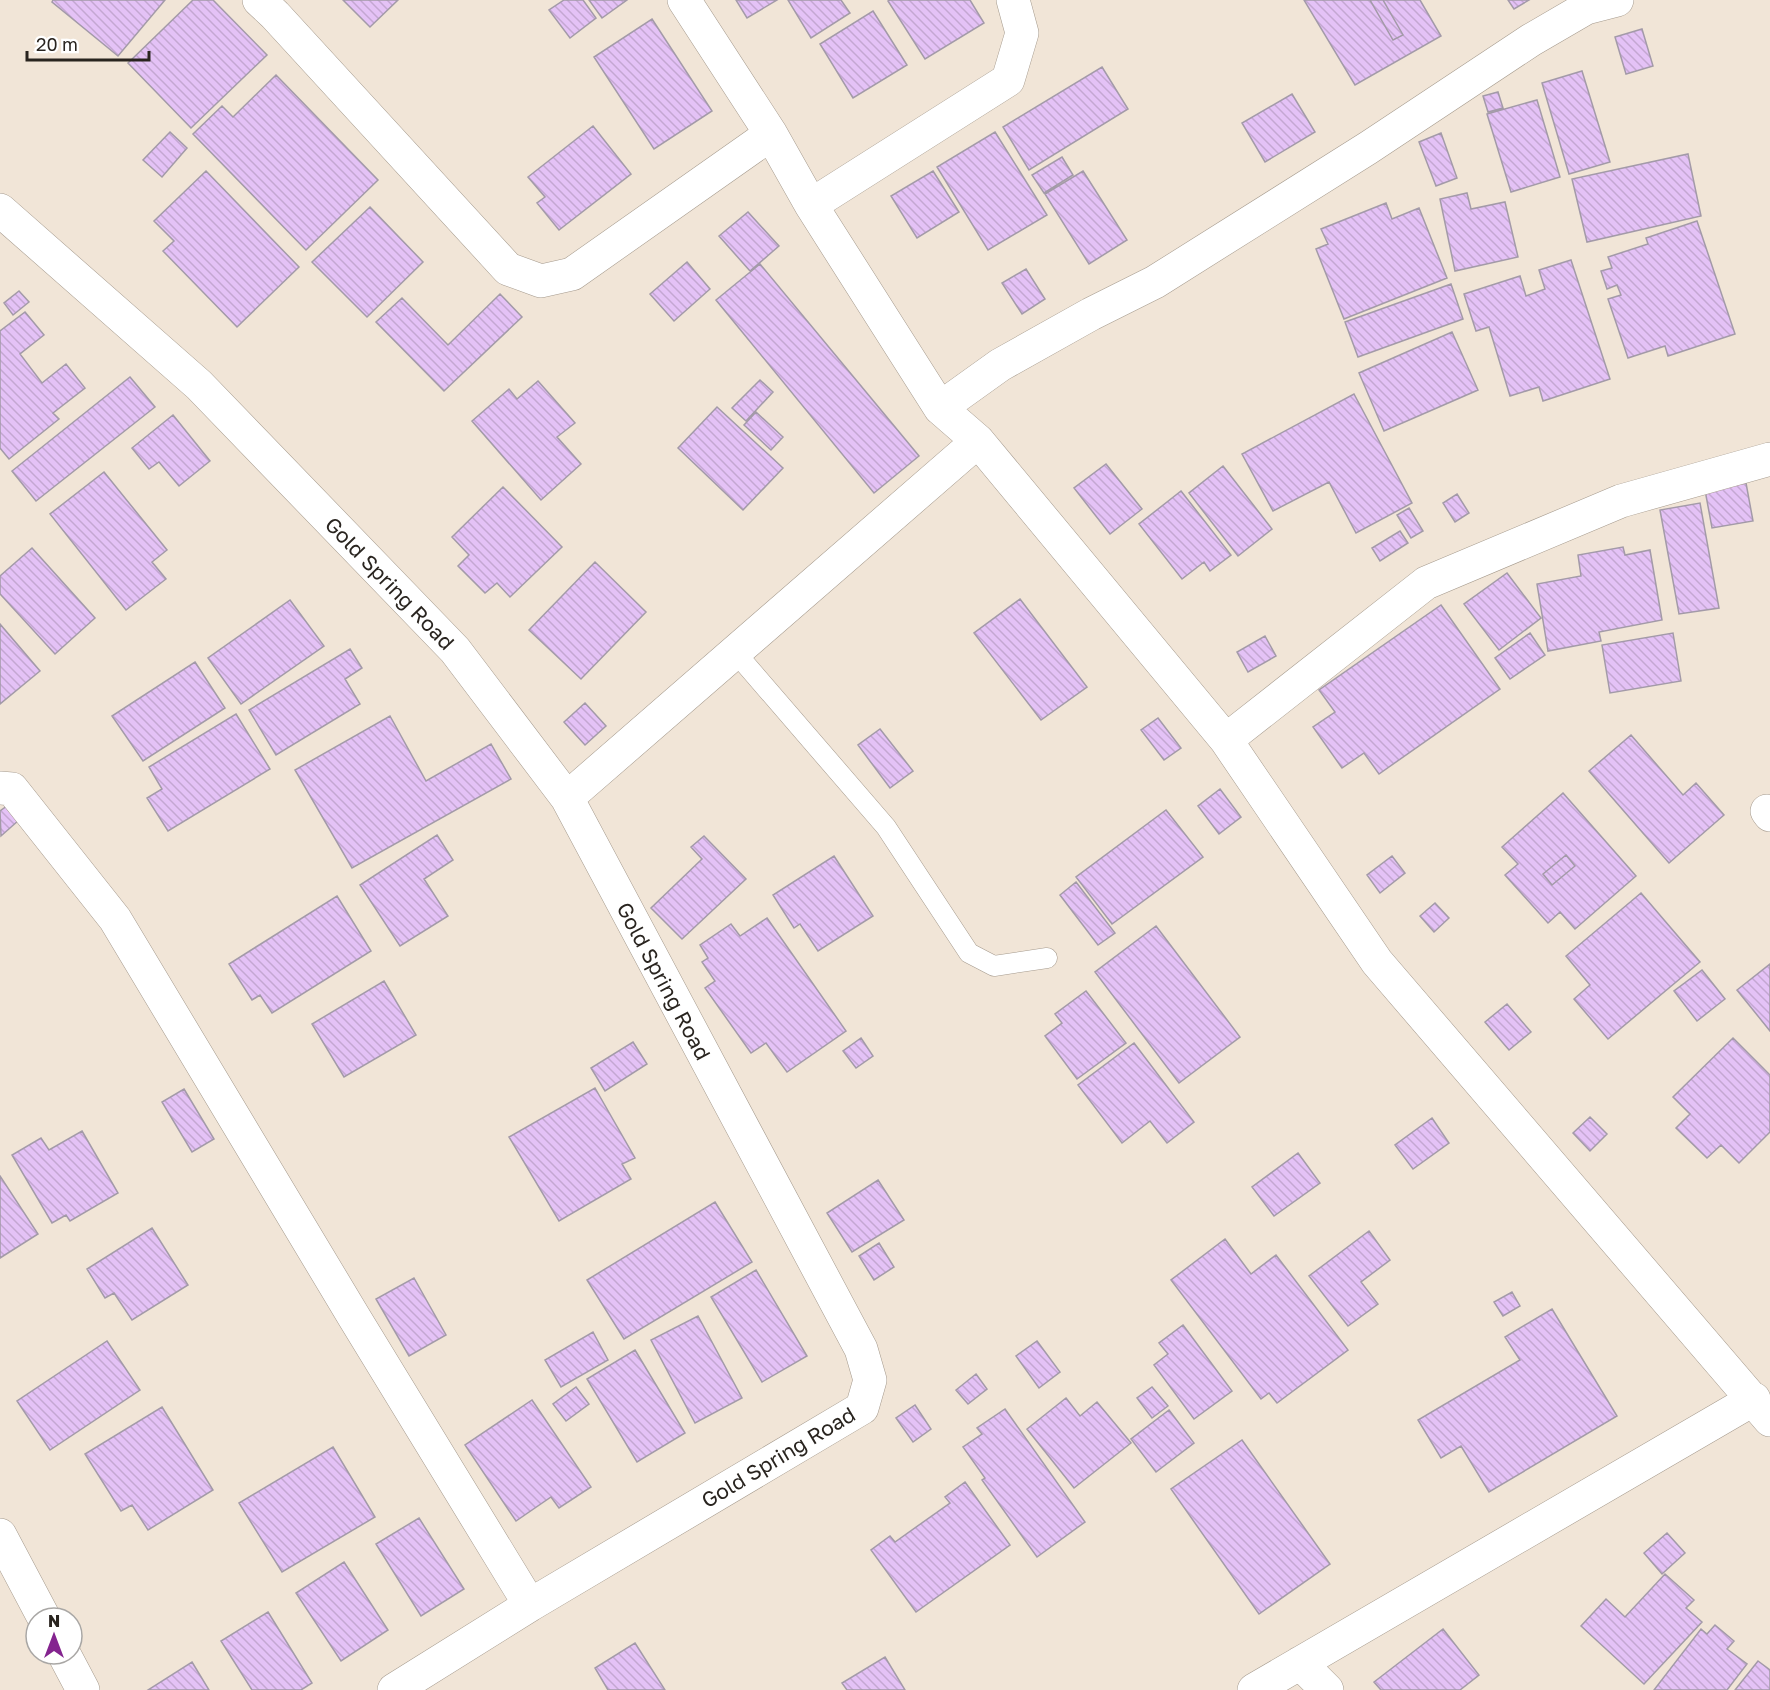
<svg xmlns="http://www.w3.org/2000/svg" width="1770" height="1690" viewBox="0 0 1770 1690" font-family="'Golos Text',sans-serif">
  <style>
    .building { fill: url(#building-back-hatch); stroke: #a39aa8; stroke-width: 1.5; fill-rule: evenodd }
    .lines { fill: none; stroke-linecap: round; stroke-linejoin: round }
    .lane-casing { stroke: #a59a8d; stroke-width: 21 }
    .street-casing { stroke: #a59a8d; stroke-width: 34 }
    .lane { stroke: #fff; stroke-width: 20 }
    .street { stroke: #fff; stroke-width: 33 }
    .labels { text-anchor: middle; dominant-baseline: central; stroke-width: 5; stroke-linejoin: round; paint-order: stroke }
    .street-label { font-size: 21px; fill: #29241f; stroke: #fff }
  </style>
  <defs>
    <pattern id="building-back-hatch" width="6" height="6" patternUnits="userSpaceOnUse" patternTransform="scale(1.5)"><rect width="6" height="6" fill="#e4c2f6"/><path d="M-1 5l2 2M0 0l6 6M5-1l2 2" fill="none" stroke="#c4a7d2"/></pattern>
  </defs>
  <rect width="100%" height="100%" fill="#f1e5d7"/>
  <!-- building -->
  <path class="building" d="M53,0H165L118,56L52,2Z
    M193,0H213L267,55L191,128L128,63Z
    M343,0H398L370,27Z
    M564,0H583L596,18L570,38L549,10Z
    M589,0H627L602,18Z
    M736,0H777L747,18Z
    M788,0H841L850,13L811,38Z
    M890,0H970L984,23L925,59L888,1Z
    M1304,0H1370L1393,40L1403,35L1383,0H1420L1441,36L1355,85Z
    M1370,0H1383L1403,35L1393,40Z
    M1508,0H1529L1514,9Z
    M873,11L907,65L853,98L820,44Z
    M652,19L712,111L654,149L594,57Z
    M1642,29L1653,66L1626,74L1615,37Z
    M1102,67L1128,109L1029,170L1003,127Z
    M1582,71L1610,162L1569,174L1542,83Z
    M276,75L378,180L306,250L193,134L222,106L233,117Z
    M1498,92L1503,108L1488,112L1483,96Z
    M1292,94L1315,132L1265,162L1242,123Z
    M1537,100L1560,177L1511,192L1487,114Z
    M593,126L631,174L559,230L537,203L545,197L528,177Z
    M170,132L187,148L162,177L143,160Z
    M995,132L1047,215L988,250L937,167Z
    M1441,133L1457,178L1436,186L1419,142Z
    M1688,154L1701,216L1587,242L1572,179Z
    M1062,157L1073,175L1044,193L1032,175Z
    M206,171L299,267L237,327L163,251L174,241L154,221Z
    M933,171L959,212L917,238L891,196Z
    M1083,171L1127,240L1089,264L1045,194Z
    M1467,193L1471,209L1505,202L1518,257L1455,271L1440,199Z
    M1386,203L1392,219L1419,208L1447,278L1344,319L1316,249L1328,244L1321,229Z
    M370,207L423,262L367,317L312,262Z
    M748,212L779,246L750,271L719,236Z
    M1697,221L1735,334L1668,356L1665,346L1628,358L1608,299L1621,295L1617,285L1607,289L1601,271L1612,268L1608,257L1648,244L1646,238Z
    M1571,260L1610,379L1543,401L1539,387L1510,396L1489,327L1476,331L1464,294L1520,276L1526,296L1545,289L1539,270Z
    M687,262L710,289L674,321L650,294Z
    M760,264L919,456L874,493L716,300Z
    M1026,269L1045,299L1022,314L1002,283Z
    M1451,284L1463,319L1358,357L1345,322Z
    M19,291L29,302L13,315L4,303Z
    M500,294L522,317L444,391L376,322L402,298L448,345Z
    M25,312L44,335L20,354L42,383L66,364L85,388L53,413L59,419L9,459L0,448V331Z
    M1452,332L1478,390L1384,431L1359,373Z
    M130,377L155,407L36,501L12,471Z
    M760,380L773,392L746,421L732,408Z
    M538,381L575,423L557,437L581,464L541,500L472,421L509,389L517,399Z
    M1354,394L1412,503L1356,533L1329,482L1273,511L1242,454Z
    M717,407L783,468L743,510L678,448Z
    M756,412L783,437L771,450L744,425Z
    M173,415L210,461L179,486L159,462L149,469L132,448Z
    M1106,464L1142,509L1110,534L1074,488Z
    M1223,466L1272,529L1238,556L1189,493Z
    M104,472L167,550L152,562L166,579L126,610L50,514Z
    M1746,483L1753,521L1712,528L1705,490Z
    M503,487L562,547L510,597L497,583L485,593L458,566L469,555L452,537Z
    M1181,491L1231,555L1210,571L1204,562L1182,579L1139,524Z
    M1457,494L1469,513L1455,522L1443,503Z
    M1700,503L1719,608L1679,614L1660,510Z
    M1409,508L1423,531L1411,538L1397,515Z
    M1400,531L1408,543L1380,561L1372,548Z
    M1623,547L1625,555L1650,550L1662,620L1599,632L1601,641L1548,651L1537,584L1581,576L1578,555Z
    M32,548L95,618L55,654L0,594V576Z
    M595,562L646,612L581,679L529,630Z
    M1507,573L1541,618L1499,650L1464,604Z
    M1020,599L1087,687L1041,720L974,633Z
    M290,600L324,646L241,704L208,658Z
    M1441,605L1500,689L1379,774L1364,753L1342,768L1313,727L1335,712L1319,690Z
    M0,624L40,671L0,704Z
    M1530,633L1545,655L1510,679L1495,658Z
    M1673,633L1681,681L1610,693L1602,645Z
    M1265,636L1276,656L1248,672L1237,652Z
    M350,649L362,668L345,679L360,704L276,755L249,710Z
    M195,662L225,708L143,761L112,716Z
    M585,703L606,726L585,745L564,722Z
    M236,714L270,769L168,831L147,798L162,789L149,767Z
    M390,716L426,781L491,744L511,779L352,868L295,770Z
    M1158,718L1181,748L1164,760L1141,730Z
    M880,729L913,771L890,788L858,745Z
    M1631,735L1683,795L1696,783L1724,815L1669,863L1589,771Z
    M1220,789L1241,817L1219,834L1198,806Z
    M1563,793L1636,876L1575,929L1560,912L1548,923L1505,875L1518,864L1502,847ZM1566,855L1575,866L1552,885L1543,874Z
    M7,806L19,820L1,836L0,811Z
    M1166,810L1203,857L1112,924L1076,877Z
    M437,835L453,860L424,879L448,916L400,946L360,885Z
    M704,836L746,879L682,939L651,908L702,859L691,847Z
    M1566,855L1575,866L1552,885L1543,874Z
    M834,856L873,916L818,951L800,924L794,928L773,895Z
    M1392,856L1405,873L1380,893L1367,875Z
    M1076,882L1115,933L1098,945L1060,895Z
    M1641,893L1700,962L1608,1039L1574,999L1590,985L1566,956Z
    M337,896L371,951L272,1013L260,995L252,1000L229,964Z
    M1435,903L1449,918L1434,932L1420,916Z
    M767,918L846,1031L787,1072L766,1043L751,1053L705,988L715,981L702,962L708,958L700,945L731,924L740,936Z
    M1156,926L1240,1037L1179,1083L1095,972Z
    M1770,964V1031L1737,990Z
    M1702,970L1725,999L1697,1021L1674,991Z
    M384,981L416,1035L344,1077L312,1024Z
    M1086,991L1126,1043L1077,1079L1045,1036L1062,1023L1055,1014Z
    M1507,1004L1531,1032L1509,1050L1485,1022Z
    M861,1038L873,1056L856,1068L843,1051Z
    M1733,1038L1770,1075V1132L1739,1163L1721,1145L1707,1158L1676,1128L1690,1114L1673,1097Z
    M633,1042L647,1064L605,1091L591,1068Z
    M1134,1043L1194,1122L1167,1143L1150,1121L1122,1143L1078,1085Z
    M595,1088L635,1158L622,1164L631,1179L559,1221L509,1137Z
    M184,1089L214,1139L192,1152L162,1102Z
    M1590,1117L1607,1134L1590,1151L1573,1133Z
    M1432,1118L1449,1143L1413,1169L1395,1145Z
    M82,1131L118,1193L70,1221L66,1215L52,1223L12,1155L41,1138L49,1150Z
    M1298,1153L1320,1183L1274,1216L1252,1187Z
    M0,1176L38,1234L0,1258Z
    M878,1180L904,1220L852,1252L827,1213Z
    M715,1202L752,1262L624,1339L587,1280Z
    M152,1228L188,1285L132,1320L114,1293L105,1298L87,1269Z
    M1369,1231L1390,1260L1361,1282L1378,1304L1348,1326L1309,1276Z
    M1225,1239L1251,1274L1276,1255L1348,1350L1277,1403L1269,1393L1261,1399L1171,1280Z
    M879,1243L894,1267L874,1280L859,1256Z
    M756,1270L807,1356L762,1382L711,1297Z
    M414,1278L446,1335L409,1356L376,1299Z
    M1512,1292L1520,1306L1503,1316L1494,1302Z
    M1552,1309L1617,1416L1489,1492L1461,1446L1441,1458L1418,1420L1520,1360L1505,1337Z
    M698,1316L742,1398L695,1423L651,1340Z
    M1183,1325L1232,1391L1194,1419L1154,1365L1168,1354L1159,1343Z
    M593,1332L608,1360L561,1387L545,1360Z
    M107,1341L140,1390L50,1450L17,1401Z
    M1037,1341L1060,1372L1039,1388L1016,1356Z
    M635,1350L685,1433L637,1462L587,1379Z
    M976,1374L987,1389L968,1404L956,1390Z
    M576,1387L589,1404L566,1421L553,1404Z
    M1152,1387L1168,1406L1152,1418L1137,1398Z
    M1066,1398L1080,1416L1097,1402L1131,1443L1074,1488L1027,1429Z
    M532,1400L591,1487L559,1508L551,1497L516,1521L465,1445Z
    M915,1405L931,1429L913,1442L896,1418Z
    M162,1407L213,1490L148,1530L132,1505L121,1511L85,1454Z
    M1005,1409L1085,1522L1037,1557L982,1480L985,1478L963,1447L982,1434L977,1428Z
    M1169,1410L1194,1443L1156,1472L1131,1439Z
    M1242,1440L1330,1564L1259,1614L1171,1489Z
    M333,1447L375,1517L282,1572L239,1503Z
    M965,1482L1010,1545L916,1612L871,1550L890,1536L895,1542L950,1503L945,1497Z
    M419,1518L464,1589L421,1616L376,1544Z
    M1667,1533L1685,1553L1662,1574L1644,1553Z
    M344,1562L388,1630L341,1661L296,1593Z
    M1665,1574L1694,1600L1686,1608L1702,1622L1644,1684L1581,1626L1606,1599L1625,1617Z
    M268,1612L312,1683L301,1690H252L221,1641Z
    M1715,1625L1734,1641L1727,1649L1747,1664L1727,1690H1654L1701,1629L1707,1634Z
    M1443,1629L1479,1675L1460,1690H1381L1374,1682Z
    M635,1643L665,1690H608L595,1668Z
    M885,1657L905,1690H847L842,1683Z
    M1758,1661L1770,1670V1690H1735Z
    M192,1662L209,1690H148Z"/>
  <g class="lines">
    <!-- lane casing -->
    <g class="lane-casing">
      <path id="lane" d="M735,652L886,827L969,953L994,966L1047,958"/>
    </g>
    <!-- street casing -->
    <g class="street-casing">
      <path id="street" d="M259,0L275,15L508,269L541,281L572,274L771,134
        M684,0L771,134L811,205L940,408L978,441L1226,740L1377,962L1770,1420
        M811,205L1008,80L1022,33L1013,0
        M0,210L199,385L455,650L567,798L861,1349L870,1380L862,1408L530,1605L394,1690
        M940,408L1000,365L1091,314L1155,282L1368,148L1531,40L1586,8L1617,0
        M1226,740L1426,583L1621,501L1770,459
        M0,788L12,789L115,919L354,1317L530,1605
        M567,798L978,441
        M1767,811L1770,815
        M0,1535L44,1618
        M64,1654L83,1690
        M1300,1663L1327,1690
        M1254,1690L1754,1399"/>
    </g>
    <!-- lane -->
    <use href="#lane" class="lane"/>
    <!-- street -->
    <use href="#street" class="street"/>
  </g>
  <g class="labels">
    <!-- street labels -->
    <g class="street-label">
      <text transform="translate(390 583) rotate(46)">Gold Spring Road</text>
      <text transform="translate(664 981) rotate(62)">Gold Spring Road</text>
      <text transform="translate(778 1457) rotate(-31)">Gold Spring Road</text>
    </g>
  </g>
  <!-- north arrow -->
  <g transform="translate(54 1636)"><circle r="28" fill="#ffffff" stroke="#a9a7a5" stroke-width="1.5"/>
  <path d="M0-4.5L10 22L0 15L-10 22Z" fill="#84248f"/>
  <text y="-9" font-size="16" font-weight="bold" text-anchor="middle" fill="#29241f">N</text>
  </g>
  <!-- scale -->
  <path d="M27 51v9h122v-9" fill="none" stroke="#29241f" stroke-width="3"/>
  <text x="36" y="51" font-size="18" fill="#29241f" stroke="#ffffff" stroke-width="4.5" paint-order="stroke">20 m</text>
</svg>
